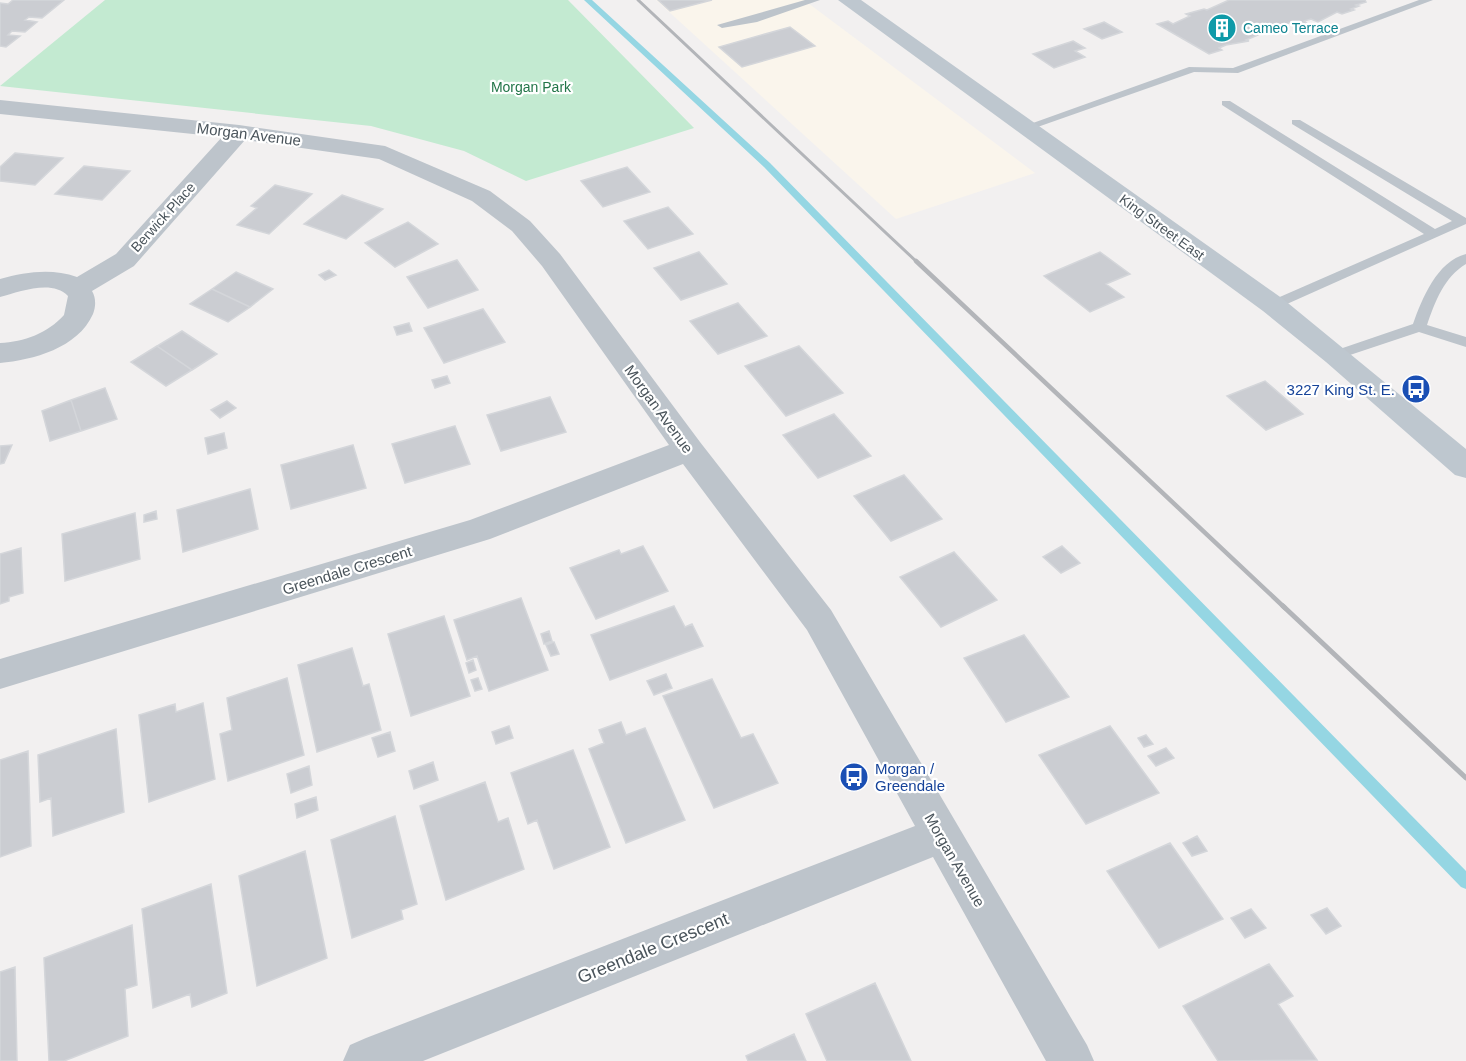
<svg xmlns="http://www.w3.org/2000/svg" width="1466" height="1061" viewBox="0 0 1466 1061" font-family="Arial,sans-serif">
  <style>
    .commercial { fill: #faf5ec }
    .green { fill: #c3ead1 }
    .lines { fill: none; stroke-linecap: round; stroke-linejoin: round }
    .stream { fill: #95d6e3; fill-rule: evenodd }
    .building { fill: #cbcdd2; stroke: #d4d6da; stroke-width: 1.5 }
    .service { fill: #bdc4cb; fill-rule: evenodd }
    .minor { fill: #bdc4cb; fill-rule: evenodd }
    .secondary { fill: #bec7cf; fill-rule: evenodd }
    .rail-far2 { stroke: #b3b5b9; stroke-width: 3 }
    .rail-far1 { stroke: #b3b5b9; stroke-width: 4.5 }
    .rail { stroke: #b3b5b9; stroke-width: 5 }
    .labels { text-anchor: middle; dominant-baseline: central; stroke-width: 4.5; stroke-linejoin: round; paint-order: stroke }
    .far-culture-label { font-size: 14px; fill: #0d838f; stroke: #fff; text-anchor: start }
    .far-park-label { font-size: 14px; fill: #227548; stroke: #fff }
    .far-street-label { font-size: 14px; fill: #4a545b; stroke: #fff }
    .street-label { font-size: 15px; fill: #4a545b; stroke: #fff }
    .transit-label { font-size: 15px; fill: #164399; stroke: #fff; text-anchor: end }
    .near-street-label { font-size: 18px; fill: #4a545b; stroke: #fff }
  </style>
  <rect width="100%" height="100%" fill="#f2f0f0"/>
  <!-- commercial -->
  <path class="commercial" d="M656,0H804L1035,173L896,219Z"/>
  <!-- green -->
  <path class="green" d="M105,0H568L694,128L526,181L464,151L371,126L0,86Z"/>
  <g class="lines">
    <!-- stream -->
    <path class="stream" d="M584,0H592L770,163L1466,871V889L1461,887L764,167Z"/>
  </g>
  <!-- building -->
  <path class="building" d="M13,0H64L42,18L29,17L25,20L37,22L25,32L12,31L8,35L20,36L6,47L0,46V3L8,4Z
    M658,0H712L670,11Z
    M1229,0H1365L1366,2L1356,5L1359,6L1351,9L1354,10L1342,14L1337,12L1318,22L1311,19L1304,21L1308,24L1291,22L1274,30L1261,31L1254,33L1258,35L1246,40L1249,41L1226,45L1219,48L1222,50L1209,54L1157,24L1168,21L1173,24L1190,16L1186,14L1204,9L1207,10Z
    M1104,22L1122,32L1102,39L1084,29Z
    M790,27L815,46L742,67L719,47Z
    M1073,41L1085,48L1075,51L1085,57L1054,68L1033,54Z
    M15,153L63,158L35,185L0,181V167Z
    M84,166L130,171L102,200L55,194Z
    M627,167L650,192L603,207L581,181Z
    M275,185L312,194L269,234L237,225L257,208L251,206Z
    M342,195L383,209L346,239L304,224Z
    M668,207L693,234L648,249L624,221Z
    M408,222L438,244L395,267L365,243Z
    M699,252L727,284L681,300L654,268Z
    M1100,252L1130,274L1106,284L1124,297L1090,312L1044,276Z
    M457,260L478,290L428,308L407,277Z
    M329,270L336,275L325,280L319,275Z
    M236,272L273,289L250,307L212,289Z
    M212,289L250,307L228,322L190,304Z
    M738,303L767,336L718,354L690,321Z
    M483,309L505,342L444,363L424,328Z
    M409,323L412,331L397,335L394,327Z
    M182,331L217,354L192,370L157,346Z
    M157,346L192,370L166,386L131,362Z
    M799,346L843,393L786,416L745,366Z
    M447,376L450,383L435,388L432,380Z
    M1265,381L1303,414L1266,430L1227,396Z
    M105,388L117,419L81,431L71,400Z
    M550,397L566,432L501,451L487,415Z
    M71,400L81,431L50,441L42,411Z
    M227,401L236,408L220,418L211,410Z
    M834,414L871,456L818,478L783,435Z
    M455,426L470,464L405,483L392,444Z
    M224,433L227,448L208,454L205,438Z
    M12,445L4,463L0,464V446Z
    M353,445L366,488L291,509L281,465Z
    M904,475L942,519L891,541L854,496Z
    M250,489L258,529L183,552L177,510Z
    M156,511L157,519L144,522V515Z
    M135,513L140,559L65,581L62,534Z
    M643,546L668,591L596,619L570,568L619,550L621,554Z
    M1062,546L1080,563L1061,573L1043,557Z
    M21,548L23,593L9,597V601L0,604V554Z
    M954,552L997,600L941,627L900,577Z
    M521,598L548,670L489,691L477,656L467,660L454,620Z
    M674,606L685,627L692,624L703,646L610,680L591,635Z
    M444,616L470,696L411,716L388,634Z
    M549,631L552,641L544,644L541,634Z
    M1024,635L1069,697L1006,722L964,658Z
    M554,642L559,654L551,656L546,645Z
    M352,648L363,686L369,684L381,730L317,752L298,665Z
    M473,660L476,670L469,673L466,663Z
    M666,674L672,688L654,695L647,681Z
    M287,678L304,755L228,781L220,734L232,730L227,698Z
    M478,678L482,689L475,691L471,680Z
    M712,679L741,738L753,734L778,783L714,808L663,696Z
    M203,703L215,779L149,802L139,715L175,704L176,712Z
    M621,722L626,735L645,728L685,820L626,843L589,749L604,743L599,730Z
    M509,726L513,738L496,744L492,732Z
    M1110,726L1159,793L1086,824L1039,755Z
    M116,729L124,812L53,836L51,798L40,802L38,755Z
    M390,732L395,751L378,757L372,738Z
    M1146,735L1153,744L1144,747L1138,738Z
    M1166,748L1174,758L1156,766L1148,756Z
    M573,750L610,847L554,869L537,820L528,824L511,773Z
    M28,751L31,846L0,857V760Z
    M433,762L438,780L414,789L409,771Z
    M309,766L312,785L291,793L287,774Z
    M485,782L498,822L508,818L524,869L446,900L420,806Z
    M316,797L318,810L297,818L295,804Z
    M395,816L417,904L401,910L403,919L352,938L331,840Z
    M1197,836L1207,851L1192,856L1183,843Z
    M1170,843L1223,919L1159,948L1107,871Z
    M305,851L327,958L257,986L239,876Z
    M211,884L227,993L192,1007L190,994L153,1008L142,909Z
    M1327,908L1341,926L1326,934L1311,915Z
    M1251,909L1266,928L1245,938L1231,918Z
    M132,925L137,985L125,989L128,1036L64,1061H49L44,958Z
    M1269,964L1293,996L1278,1004L1317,1060L1218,1061L1183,1006Z
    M15,967L17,1061H0V972Z
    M875,983L911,1061H827L806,1014Z
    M794,1034L806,1061H748L746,1056Z"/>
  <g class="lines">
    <!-- service -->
    <path class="service" d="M805,0H820L757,22L722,28L717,25Z
      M1419,0H1433L1238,73L1194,72L1029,130L1019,128L1189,67L1233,68Z
      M1222,101H1230L1435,229L1452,221L1292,124V120H1300L1466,218V224L1278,308H1268V302L1424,234L1222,105Z
      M1466,254V264C1444,277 1435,302 1427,325L1466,337V347L1419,332L1341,358H1331L1329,355L1331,352L1413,324C1422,299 1437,261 1466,254Z"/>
    <!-- minor -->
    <path class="minor" d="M0,100L239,125L385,146L490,191L530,221L560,254L700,442L831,610L1087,1045L1094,1061H1046L933,857L423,1061H343L350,1045L366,1038L915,826L807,630L683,464L490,539L0,689V659L470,520L669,445L542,266L512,231L472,201L379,159L245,140L134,266L92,291C96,298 96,306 93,314C78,348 33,360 0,363V343C24,342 48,333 64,315L68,296C52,279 19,292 0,297V279C26,272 51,268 77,277L116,254L222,137L0,114Z"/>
    <!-- secondary -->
    <path class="secondary" d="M838,0H861L1283,299L1466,449V478L1455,475L1326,362L1263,311Z"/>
    <!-- rail-far2 -->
    <path class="rail-far2" d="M638,0L918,263"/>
    <!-- rail-far1 -->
    <path class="rail-far1" d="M916,261L1285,608"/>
    <!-- rail -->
    <path class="rail" d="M1283,606L1466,778"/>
  </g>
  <!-- icons -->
  <defs>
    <g id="building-disc" transform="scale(1.5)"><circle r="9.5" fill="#0f9aa8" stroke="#fff"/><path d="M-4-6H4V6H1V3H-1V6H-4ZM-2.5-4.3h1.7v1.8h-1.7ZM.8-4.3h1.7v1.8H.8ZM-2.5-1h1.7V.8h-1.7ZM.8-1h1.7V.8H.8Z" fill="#fff"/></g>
    <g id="bus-disc" transform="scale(1.5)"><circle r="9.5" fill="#1a4fb4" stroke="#fff"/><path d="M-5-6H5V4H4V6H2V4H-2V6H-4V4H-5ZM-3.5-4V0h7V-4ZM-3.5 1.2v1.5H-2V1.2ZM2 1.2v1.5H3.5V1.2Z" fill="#fff"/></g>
  </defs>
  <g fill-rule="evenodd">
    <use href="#building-disc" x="1222" y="28"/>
    <use href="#bus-disc" x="1416" y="389"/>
    <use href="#bus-disc" x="854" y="777"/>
  </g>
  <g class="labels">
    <!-- far-culture labels -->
    <g class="far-culture-label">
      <text x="1243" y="28">Cameo Terrace</text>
    </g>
    <!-- far-park labels -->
    <g class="far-park-label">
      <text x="531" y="87">Morgan Park</text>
    </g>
    <!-- far-street labels -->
    <g class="far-street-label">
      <text transform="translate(163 217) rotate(-48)">Berwick Place</text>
      <text transform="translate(1162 227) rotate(36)">King Street East</text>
    </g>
    <!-- street labels -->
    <g class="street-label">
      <text transform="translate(249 134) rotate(7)">Morgan Avenue</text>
      <text transform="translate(659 409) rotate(54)">Morgan Avenue</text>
      <text transform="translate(347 570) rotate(-17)">Greendale Crescent</text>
      <text transform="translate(955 860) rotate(60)">Morgan Avenue</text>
    </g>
    <!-- transit labels -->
    <g class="transit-label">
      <text x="1395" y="389">3227 King St. E.</text>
      <text x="875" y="768" text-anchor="start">Morgan /<tspan x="875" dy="17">Greendale</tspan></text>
    </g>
    <!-- near-street labels -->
    <g class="near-street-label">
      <text transform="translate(653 948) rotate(-22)">Greendale Crescent</text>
    </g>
  </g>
</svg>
